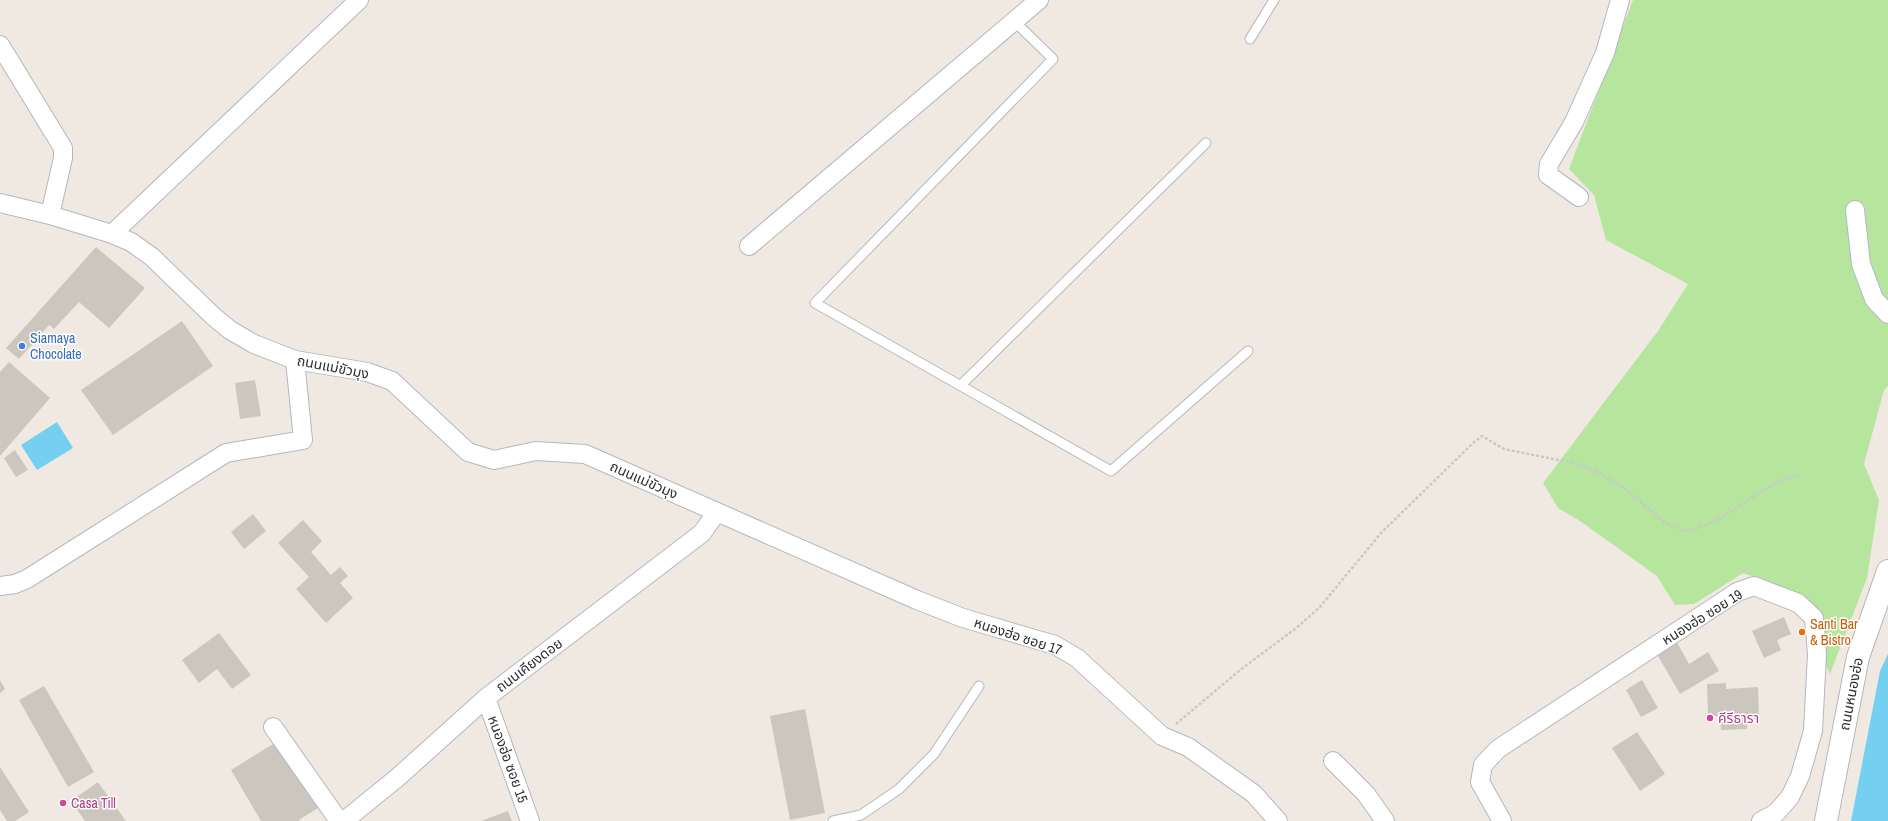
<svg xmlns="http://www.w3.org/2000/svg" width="1888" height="821" viewBox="0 0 1888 821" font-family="'Archivo Narrow','Noto Sans Thai',sans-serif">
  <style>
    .green { fill: #b6e59e }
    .water { fill: #75cff0 }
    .building { fill: #cbc7bf }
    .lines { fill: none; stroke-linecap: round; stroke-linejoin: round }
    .lane-casing { stroke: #b4b7c1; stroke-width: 11 }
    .street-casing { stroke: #b4b7c1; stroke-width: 20 }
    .secondary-casing { stroke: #b4b7c1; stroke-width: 24 }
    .path { stroke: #c9c9c9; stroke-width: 2.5; stroke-dasharray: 3 2; stroke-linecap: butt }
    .lane { stroke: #fff; stroke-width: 9 }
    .street { stroke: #fff; stroke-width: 18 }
    .secondary { stroke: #fff; stroke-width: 22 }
    .shop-dot { fill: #3f7fe0; stroke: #fff; stroke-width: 1.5 }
    .food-dot { fill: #e8710a; stroke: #fff; stroke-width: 1.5 }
    .hotel-dot { fill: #d1479c; stroke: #fff; stroke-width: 1.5 }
    .labels { text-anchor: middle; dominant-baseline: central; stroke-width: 3; stroke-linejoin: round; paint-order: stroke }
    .shop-label { font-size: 14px; fill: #366cbe; stroke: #fff; text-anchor: start }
    .street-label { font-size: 14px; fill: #2e2e2e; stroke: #fff }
    .food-label { font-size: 14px; fill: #c56008; stroke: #fff; text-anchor: start }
    .hotel-label { font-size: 14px; fill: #b23c85; stroke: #fff; text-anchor: start }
  </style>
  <rect width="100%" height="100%" fill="#efe9e1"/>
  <!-- green -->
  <path class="green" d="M1633,0H1888V386L1884,390L1864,464L1879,500L1867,578L1830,674L1800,611L1772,583L1743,573L1694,604L1675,605L1657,576L1580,521L1558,508L1543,483L1658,331L1688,284L1606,240L1594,195L1569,169Z"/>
  <!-- water -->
  <path class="water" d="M57,422L73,448L37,470L21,445Z
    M1888,654V821H1851L1880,671Z"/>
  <!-- building -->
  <path class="building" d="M96,247L145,288L109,328L79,302L54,329L49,325L19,359L6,348Z
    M182,321L213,366L113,435L81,390Z
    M9,362L50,398L0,456V372Z
    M255,380L261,416L240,419L235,383Z
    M15,450L28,470L16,477L4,458Z
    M253,514L266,531L244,549L231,532Z
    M303,520L322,541L311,552L331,575L340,567L348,576L340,583L353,598L326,623L296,589L309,577L278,543Z
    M1784,617L1791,634L1777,640L1781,650L1764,658L1752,631Z
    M219,633L251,675L232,689L217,669L199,683L182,660Z
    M1674,637L1689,664L1708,652L1719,671L1680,694L1654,649Z
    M0,680L5,689L0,693Z
    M1642,680L1658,708L1641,717L1626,690Z
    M1726,683V689L1758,687L1759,719H1747V729L1721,730L1720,716H1708L1707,684Z
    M44,686L94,772L68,787L19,700Z
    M805,709L825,813L790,820L770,716Z
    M1637,732L1665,774L1640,791L1612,748Z
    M278,741L318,808L299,820L300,821H261L231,770Z
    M0,767L29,812L15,821H7L0,810Z
    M98,782L126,821H85L71,801Z
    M508,811L512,821H481Z"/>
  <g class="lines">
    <!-- lane casing -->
    <g class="lane-casing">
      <path id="lane" d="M1014,21L1053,59L815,303L1111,471L1248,351
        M1250,39L1274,0
        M961,385L1206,143
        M833,821L861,815L899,789L934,754L979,686"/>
    </g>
    <!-- street casing -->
    <g class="street-casing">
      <path id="street" d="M0,45L63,148V158L50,215
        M1579,197L1548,175L1549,164L1574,122L1605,53L1620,0
        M0,203L50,215L112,234L131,242L152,257L213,316L230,330L254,344L295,360L367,372L392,381L468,452L494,460L536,451L585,454L917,600L963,618L1055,645L1077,658L1162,736L1188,747L1254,794L1278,821
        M1855,210L1861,264L1874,299L1888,314
        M112,234L359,0
        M749,246L1039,0
        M0,586L15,584L27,579L226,453L303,440L295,360
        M486,698L530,821
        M273,727L339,821
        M1333,761L1366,794L1385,821
        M344,821L397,778L486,698L702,533L717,512
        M1502,821L1480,782L1483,765L1498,749L1737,592L1754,586L1798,603L1814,618L1817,654L1813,731L1800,776L1790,797L1776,813L1761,821"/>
    </g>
    <!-- secondary casing -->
    <g class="secondary-casing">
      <path id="secondary" d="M1826,821L1858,657L1888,571"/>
    </g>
    <!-- path -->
    <path class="path" d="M1176,724L1240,670L1295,629L1319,608L1381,533L1473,443L1482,436L1504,449L1573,463L1597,472L1624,488L1665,523L1683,531L1697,529L1725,515L1776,483L1800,473"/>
    <!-- lane -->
    <use href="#lane" class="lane"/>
    <!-- street -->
    <use href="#street" class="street"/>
    <!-- secondary -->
    <use href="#secondary" class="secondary"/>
  </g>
  <!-- markers -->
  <circle class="shop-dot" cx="22" cy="346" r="4"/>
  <circle class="food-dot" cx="1802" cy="632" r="4"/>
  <g class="hotel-dot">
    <circle cx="1710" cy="718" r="4"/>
    <circle cx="63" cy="803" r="4"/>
  </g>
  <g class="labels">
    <!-- shop labels -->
    <g class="shop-label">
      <text x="30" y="338">Siamaya<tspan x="30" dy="16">Chocolate</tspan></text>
    </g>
    <!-- street labels -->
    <g class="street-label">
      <text transform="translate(333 367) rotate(11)">ถนนแม่ขัวมุง</text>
      <text transform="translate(644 480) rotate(24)">ถนนแม่ขัวมุง</text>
      <text transform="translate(1702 617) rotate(-32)">หนองฮ่อ ซอย 19</text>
      <text transform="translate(1018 636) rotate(18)">หนองฮ่อ ซอย 17</text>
      <text transform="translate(529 665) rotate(-37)">ถนนเคียงดอย</text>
      <text transform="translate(1851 694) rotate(-79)">ถนนหนองฮ่อ</text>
      <text transform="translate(508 759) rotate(70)">หนองฮ่อ ซอย 15</text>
    </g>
    <!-- food labels -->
    <g class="food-label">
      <text x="1810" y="624">Santi Bar<tspan x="1810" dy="16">&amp; Bistro</tspan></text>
    </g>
    <!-- hotel labels -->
    <g class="hotel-label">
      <text x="1718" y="718">คีรีธารา</text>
      <text x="71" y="803">Casa Till</text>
    </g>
  </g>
</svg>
